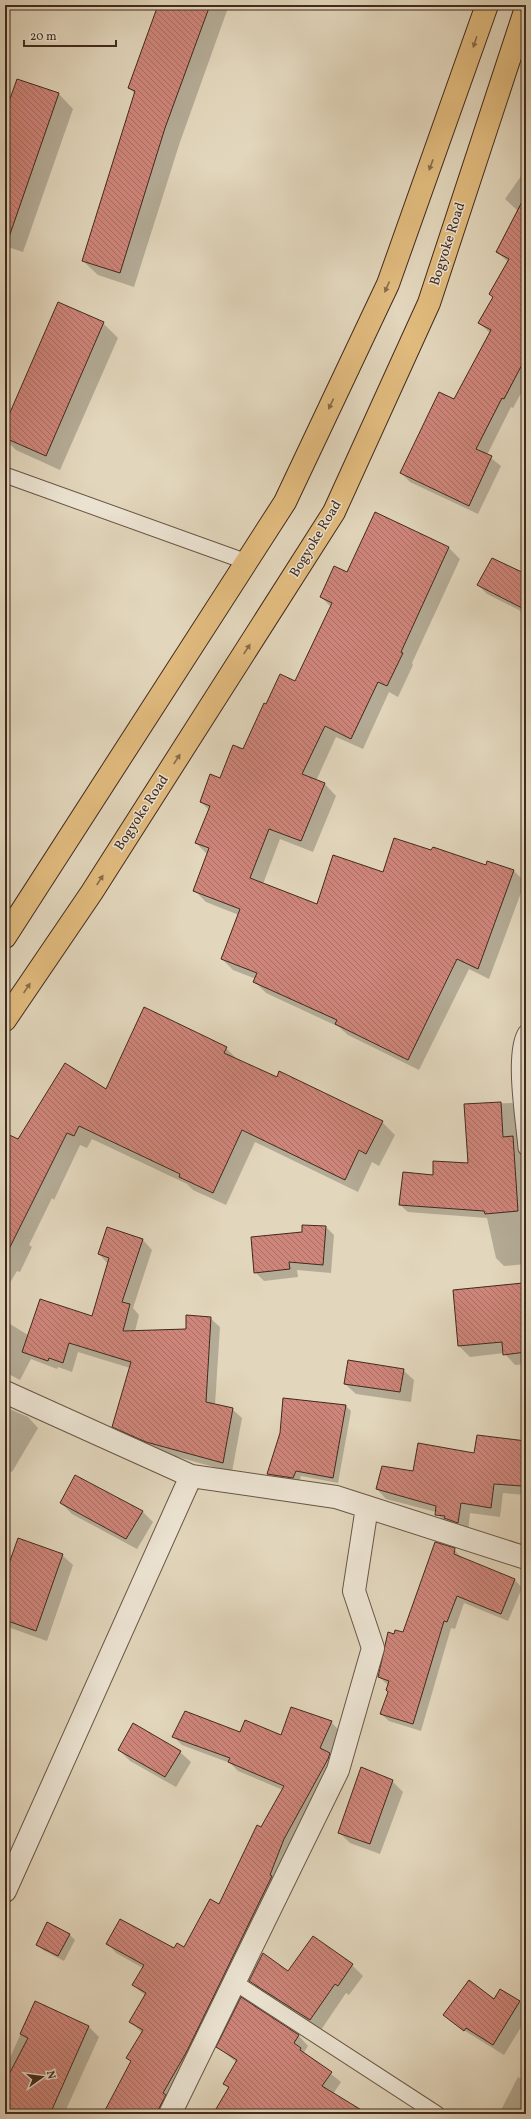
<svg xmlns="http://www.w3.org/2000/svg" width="531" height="2119" viewBox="0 0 531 2119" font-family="Vollkorn,serif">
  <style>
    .shadow { fill: #0003 }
    .building { fill: url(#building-back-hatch); stroke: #412a1d }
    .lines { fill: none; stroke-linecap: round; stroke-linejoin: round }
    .lane-casing { stroke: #695545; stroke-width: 17 }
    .street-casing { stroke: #695545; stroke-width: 24 }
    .primary-casing { stroke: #412a1d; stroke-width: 24 }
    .lane { stroke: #ece4d3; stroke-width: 15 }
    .street { stroke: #ece4d3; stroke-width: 22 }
    .primary { stroke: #e1bb7e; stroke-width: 22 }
    .oneway { fill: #896b49 }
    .labels { text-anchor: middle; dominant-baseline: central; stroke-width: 3; stroke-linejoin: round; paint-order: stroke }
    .street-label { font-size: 14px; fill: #412a1d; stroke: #ece4d3 }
  </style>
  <defs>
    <pattern id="building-back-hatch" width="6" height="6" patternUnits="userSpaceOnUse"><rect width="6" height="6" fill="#ce857a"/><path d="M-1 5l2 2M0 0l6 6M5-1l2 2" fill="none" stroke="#a96d63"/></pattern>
  </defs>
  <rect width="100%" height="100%" fill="#e2d6bc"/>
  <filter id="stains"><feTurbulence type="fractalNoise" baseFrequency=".005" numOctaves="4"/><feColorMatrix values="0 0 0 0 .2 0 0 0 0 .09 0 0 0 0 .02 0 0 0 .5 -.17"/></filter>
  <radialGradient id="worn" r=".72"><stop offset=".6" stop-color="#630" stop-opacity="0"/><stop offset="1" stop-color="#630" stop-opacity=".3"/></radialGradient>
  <!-- shadow -->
  <path class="shadow" d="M159,5H229L180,142L134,287L98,275L83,261L135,94L129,88Z
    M18,80L59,94L73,109L23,252L5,246V116Z
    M526,169V384L513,408L511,407L487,455L501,466L478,514L410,482L401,473L454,401L490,333L479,323L494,297L508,262L497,252L518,211L505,199Z
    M103,323L118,338L60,470L16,450L5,439V427Z
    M376,513L449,548L460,559L412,663L413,665L398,697L389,692L363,749L336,737L316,781L325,784L336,796L313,852L280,839L263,884L318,905L432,852L486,867L514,871L525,882L489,979L469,969L419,1070L348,1035L339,1027L266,993L255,982L256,979L233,970L222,959L239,915L206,902L195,891L208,855L196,843L209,810L201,802L243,750L267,705L296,683L331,607L321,597L348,573Z
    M526,576V619L519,610L487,594L478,585Z
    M226,1048L238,1060L382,1122L395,1135L379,1166L372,1162L358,1192L255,1142L226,1205L193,1190L187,1184L92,1139L87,1148L80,1145L54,1200L52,1198L29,1245L32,1247L20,1272L17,1271L5,1291V1134L19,1140L106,1090Z
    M512,1103L520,1110L526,1264L504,1266L496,1258L487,1218L408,1212L400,1205L434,1176L469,1164L465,1105Z
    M326,1227L334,1235L331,1273L297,1270L298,1277L264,1281L255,1272L303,1233Z
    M107,1229L143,1240L152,1250L133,1308L139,1315L135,1331L186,1330L210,1318L220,1327L215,1405L232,1409L242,1418L232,1472L156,1451L123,1436L113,1426L130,1368L78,1352L72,1372L58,1367L57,1369L31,1359L20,1380L5,1372V1321L28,1335L92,1318L108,1264L99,1254Z
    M523,1284L526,1287V1364L515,1365L504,1353L470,1357L459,1346L454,1290Z
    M403,1370L414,1380L411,1402L356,1394L345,1384Z
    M346,1406L351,1411L338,1483L301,1476L299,1483L274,1480L269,1474Z
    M5,1407L28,1417L38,1428L12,1472L5,1468Z
    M477,1436L526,1441V1495L503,1493L500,1517L470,1513L468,1532L446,1524L436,1512L386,1499L377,1489L413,1472L475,1454Z
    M75,1476L143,1512L153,1522L137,1549L72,1514L61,1503Z
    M454,1549L461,1558L515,1580L522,1588L508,1621L464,1603L455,1629L451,1628L421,1731L389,1721L381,1714L389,1692L388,1685L379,1677L395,1635L404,1633Z
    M62,1555L73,1565L47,1641L5,1626V1578Z
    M331,1722L340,1731L330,1754L338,1763L169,2114H104L132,2062L128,2058L142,2033L131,2022L146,1996L133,1985L143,1968L116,1953L108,1944L174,1950L184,1949L220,1905L283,1790L238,1771L230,1763L182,1745L174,1737L241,1733L281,1736Z
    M119,1750L180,1752L191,1762L176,1787L130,1761Z
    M392,1781L403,1792L380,1854L350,1843L339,1832Z
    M69,1934L75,1940L64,1961L43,1950L37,1944Z
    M352,1965L363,1976L349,1995L346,1993L321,2030L261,1991L250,1981L288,1973Z
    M468,1980L495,2000L501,1991L520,2002L526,2009V2019L504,2055L462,2029L451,2018Z
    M241,1999L299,2036L308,2046L304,2052L341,2082L333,2094L362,2114H215L229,2089L224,2083L237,2063L218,2047Z
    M35,2002L89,2027L99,2037L64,2114H5V2061L8,2062Z
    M518,2077L526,2081V2114H499Z"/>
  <!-- building -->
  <path class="building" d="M158,5H210L165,128L120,273L82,261L135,91L128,88Z
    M17,79L59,93L9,237L5,236V113Z
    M526,194V357L504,399L502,398L476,449L492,456L469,506L400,473L439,392L454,399L491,330L478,323L493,297L489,294L509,259L496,252Z
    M58,302L104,322L46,456L5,438V424Z
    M375,512L449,547L401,652L403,653L387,686L378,682L351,739L325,726L302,774L325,783L301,841L269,829L250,878L317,904L333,855L383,872L394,838L431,850L433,847L486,865L487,861L514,870L478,969L457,959L408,1060L335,1024L337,1020L253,982L257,973L221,959L240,909L193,891L209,848L195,843L210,806L200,802L210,774L220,778L233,745L243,749L264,703L266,704L280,674L295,681L332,603L320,597L334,566L347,572Z
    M492,558L526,574V610L477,585Z
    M144,1007L227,1047L224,1053L277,1077L279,1071L383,1121L366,1154L359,1150L345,1180L242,1130L213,1193L179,1177L180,1174L79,1126L74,1136L67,1133L5,1257V1133L18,1139L65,1063L106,1089Z
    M501,1102L503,1137L513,1136L518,1211L485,1214L484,1211L399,1205L403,1172L433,1175V1161L468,1163L464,1104Z
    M302,1225L326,1226L323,1265L289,1262L290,1269L254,1273L251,1237L302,1232Z
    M107,1227L143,1239L122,1302L130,1304L123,1331L186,1329V1315L211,1317L206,1402L233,1408L223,1463L146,1442L112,1427L131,1362L69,1343L63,1363L49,1358L48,1361L22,1352L40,1299L92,1316L109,1258L98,1254Z
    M523,1283L526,1296V1352L503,1355L502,1342L458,1346L453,1290Z
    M348,1360L404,1369L400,1392L344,1384Z
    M283,1398L346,1405L333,1478L296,1471L293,1478L267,1474L280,1433Z
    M477,1435L526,1441L522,1486L494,1484L491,1508L461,1503L458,1523L444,1518L445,1516L435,1515L436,1506L376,1489L382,1466L413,1471L418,1443L474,1453Z
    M75,1475L143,1511L126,1539L60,1503Z
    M18,1538L63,1554L36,1631L5,1620V1575Z
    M435,1542L455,1548L454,1554L515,1579L501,1614L457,1596L447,1622L444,1621L413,1724L380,1714L388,1692L386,1690L389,1681L378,1677L388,1632L394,1634L395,1630L403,1632Z
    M291,1707L332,1721L320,1748L330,1753L328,1759L284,1839L270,1875L272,1876L187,2051L163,2093L166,2095L156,2114H103L131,2061L126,2058L143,2030L129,2022L146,1993L132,1985L144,1965L106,1944L120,1919L174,1948L177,1943L184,1947L210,1899L219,1904L257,1825L261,1827L284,1786L228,1762L230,1758L172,1737L185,1711L240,1732L245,1720L281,1735Z
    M133,1723L181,1751L165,1777L118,1750Z
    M361,1767L393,1780L370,1844L338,1833Z
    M47,1922L70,1934L58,1956L36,1945Z
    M313,1936L353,1964L338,1986L335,1984L310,2020L249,1981L263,1953L288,1971Z
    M469,1980L494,1999L500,1989L520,2001L493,2045L466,2028L464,2031L443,2015Z
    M241,1997L299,2035L294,2043L301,2048L300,2050L332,2072L322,2086L368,2114H213L229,2087L223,2084L237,2060L216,2047Z
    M35,2001L89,2026L50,2114H5V2082L28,2038L20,2034Z"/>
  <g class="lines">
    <!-- lane casing -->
    <g class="lane-casing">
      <path id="lane" d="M5,475L247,562
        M526,1032C512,1052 524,1122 526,1148
        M234,1982L437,2114"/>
    </g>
    <!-- street casing -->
    <g class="street-casing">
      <path id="street" d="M5,1392L191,1476L336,1497L526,1558
        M5,1891L191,1476
        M170,2114L338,1770L373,1648L354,1591L367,1507"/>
    </g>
    <!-- primary casing -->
    <g class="primary-casing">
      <path id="primary" d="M5,937L285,502L388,284L487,5
        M5,1020L92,892L334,512L429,303L526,8"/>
    </g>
    <!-- lane -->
    <use href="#lane" class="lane"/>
    <!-- street -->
    <use href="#street" class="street"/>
    <!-- primary -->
    <use href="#primary" class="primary"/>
  </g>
  <!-- one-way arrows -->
  <defs><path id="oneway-solid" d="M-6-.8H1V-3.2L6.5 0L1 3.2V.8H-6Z"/></defs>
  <g class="oneway">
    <use href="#oneway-solid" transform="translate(475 42) rotate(108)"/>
    <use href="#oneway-solid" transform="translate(431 165) rotate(110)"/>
    <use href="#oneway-solid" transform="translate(387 287) rotate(114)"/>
    <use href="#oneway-solid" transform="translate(331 404) rotate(115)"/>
    <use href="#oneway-solid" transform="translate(247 649) rotate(-57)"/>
    <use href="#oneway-solid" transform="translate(177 759) rotate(-57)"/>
    <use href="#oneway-solid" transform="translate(100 880) rotate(-57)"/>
    <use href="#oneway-solid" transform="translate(27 988) rotate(-56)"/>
  </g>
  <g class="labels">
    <!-- street labels -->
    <g class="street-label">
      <text transform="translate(448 244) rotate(-72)">Bogyoke Road</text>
      <text transform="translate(316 539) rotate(-59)">Bogyoke Road</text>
      <text transform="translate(142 813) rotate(-57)">Bogyoke Road</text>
    </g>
  </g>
  <!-- margin -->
  <rect width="531" height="2119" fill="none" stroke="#e2d6bc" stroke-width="20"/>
  <rect x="6" y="6" width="519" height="2107" fill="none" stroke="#412a1d" stroke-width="2"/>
  <rect x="10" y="10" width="511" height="2099" fill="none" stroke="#412a1d"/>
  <!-- north arrow -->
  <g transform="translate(42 2077) rotate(76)" stroke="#ece4d3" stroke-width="3" paint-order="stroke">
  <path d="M0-3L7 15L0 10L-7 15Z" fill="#412a1d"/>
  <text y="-6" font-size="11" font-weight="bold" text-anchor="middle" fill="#412a1d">N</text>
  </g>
  <!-- scale -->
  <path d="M24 40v6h92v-6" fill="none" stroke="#412a1d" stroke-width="2"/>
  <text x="30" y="40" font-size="12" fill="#412a1d" stroke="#ece4d3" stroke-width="3" paint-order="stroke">20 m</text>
  <rect width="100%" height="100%" filter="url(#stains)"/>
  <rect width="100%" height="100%" fill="url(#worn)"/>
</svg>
